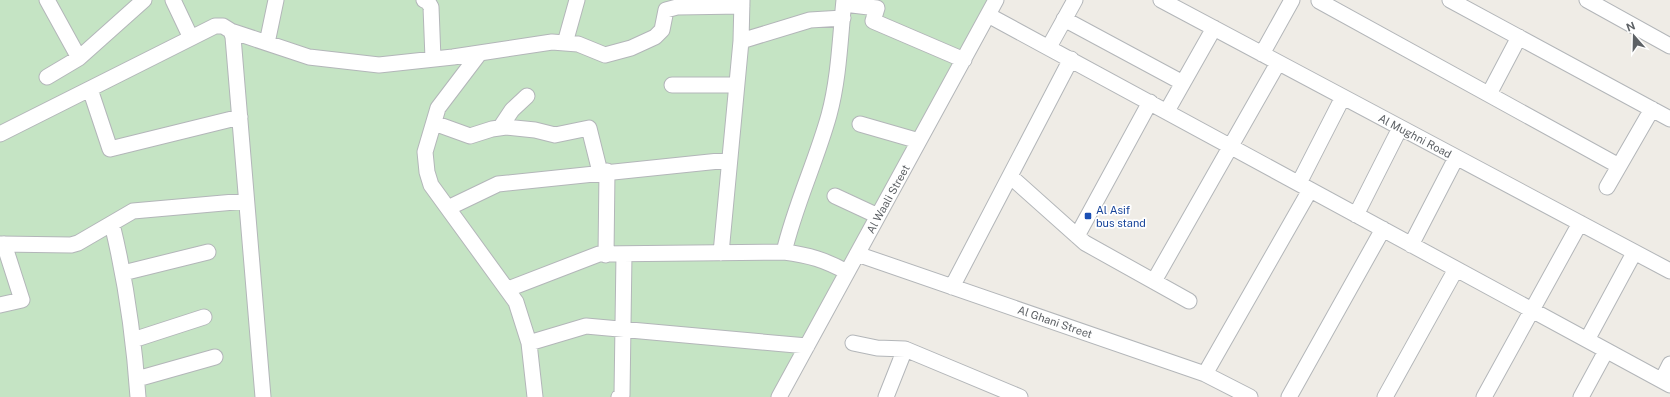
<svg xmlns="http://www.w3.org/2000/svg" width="1670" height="397" viewBox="0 0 1670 397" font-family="'Public Sans',sans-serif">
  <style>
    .green { fill: #c5e4c4 }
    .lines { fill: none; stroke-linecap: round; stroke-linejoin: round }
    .minor-casing { stroke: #b3b6b9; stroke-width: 17 }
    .minor { stroke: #fff; stroke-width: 15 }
    .transit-dot { fill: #1a4fb4; stroke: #fff; stroke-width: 1.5 }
    .labels { text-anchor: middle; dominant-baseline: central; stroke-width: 3.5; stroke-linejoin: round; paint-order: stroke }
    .street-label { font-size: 11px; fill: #5d6165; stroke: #fff }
    .transit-label { font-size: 11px; fill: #164399; stroke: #fff; text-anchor: start }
  </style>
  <rect width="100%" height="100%" fill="#efece6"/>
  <!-- green -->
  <path class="green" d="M0,0H996L779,397H0Z"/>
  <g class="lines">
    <!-- minor casing -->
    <g class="minor-casing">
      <path id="minor" d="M47,0L79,58
        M173,0L191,38
        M424,0L428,2L431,7L433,59
        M1161,0L1670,271
        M1450,0L1670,119
        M1587,0L1670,46
        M1319,1L1619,166
        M844,4L877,8L873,21L964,60
        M988,15L1670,385
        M1064,19L1183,83
        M231,31L309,57L379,65L453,57L552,42L578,44L605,55L631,48L655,37L662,30L666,10L677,7L742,6
        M741,41L810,20L843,18
        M267,43L276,0
        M565,43L577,0
        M1049,47L1075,0
        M479,54L438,108L425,152L427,172L431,185L516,302L529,343L535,397
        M1262,54L1292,0
        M47,77L79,58L144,0
        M672,85H735
        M90,89L110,149L240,117
        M1489,94L1519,37
        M1167,111L1214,28
        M434,123L470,136L492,129L506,127L535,130L555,135L589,128L600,172
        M860,124L919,141
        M500,128L512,110L527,96
        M0,134L215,26H223L231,31L233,37L263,397
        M1010,176L1085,243L1189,301
        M1299,183L1343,97
        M1607,187L1652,109
        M835,196L878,216
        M448,208L498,184L729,160
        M1356,215L1400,128
        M112,224C126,281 134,339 138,397
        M1077,236L1150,102
        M0,244L71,245L78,243L133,211L246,201
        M1411,245L1456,158
        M784,252C795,205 816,162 829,115C839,78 840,39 844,0
        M721,253L741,41L742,0
        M857,254L1205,374L1250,397
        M606,255L607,171
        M123,273L208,252
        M1154,281L1278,63
        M952,287L1071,59
        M508,289L599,254L784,252C809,255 825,260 847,272
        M0,305L22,300L4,244
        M133,340L204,317
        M1587,340L1634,253
        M529,343L586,326L807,346
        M853,343L877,348L905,349L1020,397
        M1205,374L1310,190
        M137,379L215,357
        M1662,380L1670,364
        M619,397L622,395L624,254
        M779,397L996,0
        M886,397L905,349
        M1289,397L1383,229
        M1385,397L1456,269
        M1484,397L1580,223
        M1581,397L1606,351"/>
    </g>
    <!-- minor -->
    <use href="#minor" class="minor"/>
  </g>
  <!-- markers -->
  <rect class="transit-dot" x="1084" y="212" width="8" height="8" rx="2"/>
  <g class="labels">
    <!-- street labels -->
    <g class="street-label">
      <text transform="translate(1415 136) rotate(28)">Al Mughni Road</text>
      <text transform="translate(888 199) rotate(-61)">Al Waali Street</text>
      <text transform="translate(1055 322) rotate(19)">Al Ghani Street</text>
    </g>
    <!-- transit labels -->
    <g class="transit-label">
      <text x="1096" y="210">Al Asif<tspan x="1096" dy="13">bus stand</tspan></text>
    </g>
  </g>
  <!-- north arrow -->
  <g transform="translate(1634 36) rotate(340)" stroke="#ffffff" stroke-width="3" paint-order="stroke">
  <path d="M0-3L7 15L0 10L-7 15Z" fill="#5d6165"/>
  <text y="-6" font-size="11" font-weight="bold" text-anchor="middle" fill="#5d6165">N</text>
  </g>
</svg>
